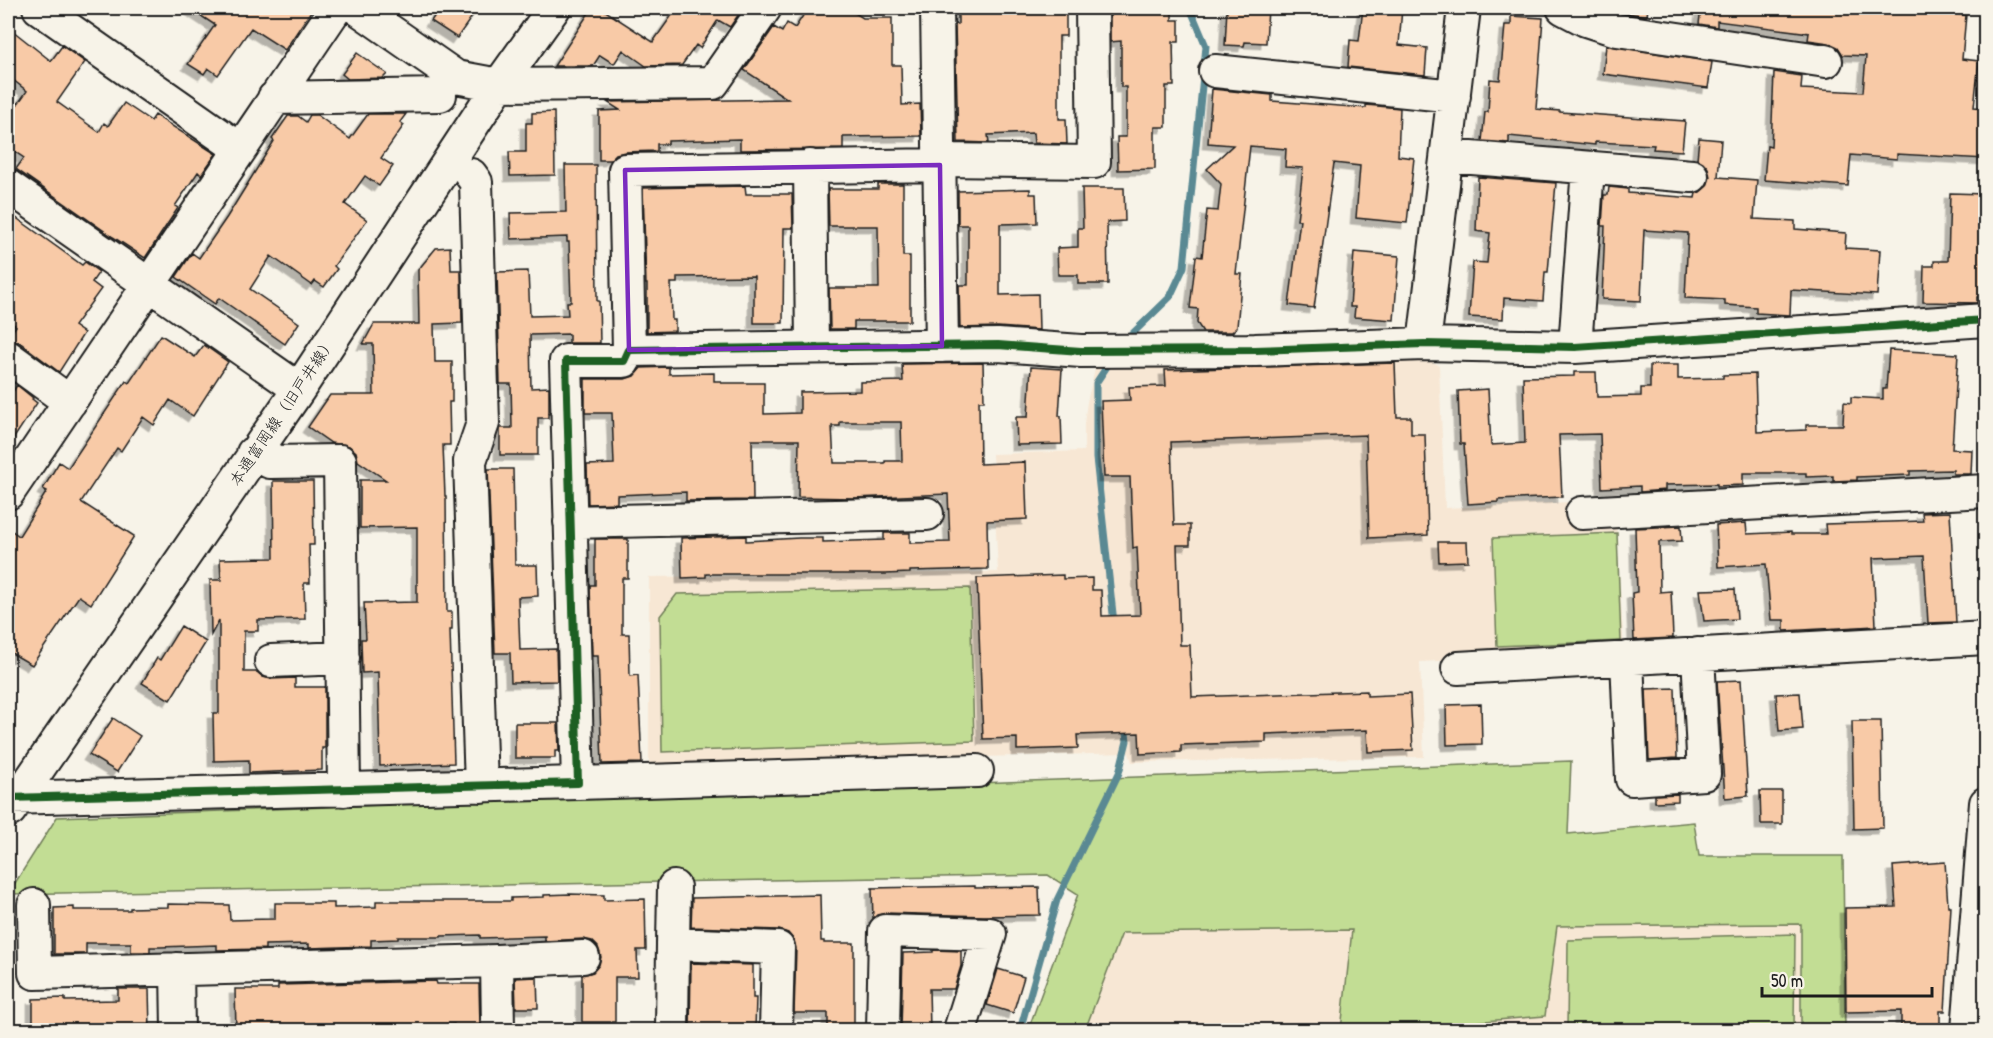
<svg xmlns="http://www.w3.org/2000/svg" width="1993" height="1038" viewBox="0 0 1993 1038" font-family="'Patrick Hand','Klee One',sans-serif">
  <style>
    .built { fill: #f7e7d4 }
    .green { fill: #c2dd94; stroke: #6f7c58; stroke-width: 1.5 }
    .lines { fill: none; stroke-linecap: round; stroke-linejoin: round }
    .stream { stroke: #5a8993; stroke-width: 7 }
    .building { fill: #f8caa7; stroke: #1c1c1c; stroke-width: 1.5; fill-rule: evenodd; filter: url(#shadow) }
    .minor-casing { stroke: #1c1c1c; stroke-width: 36 }
    .minor { stroke: #f7f3e8; stroke-width: 32 }
    .cycleway-casing { stroke: #f7f3e8; stroke-width: 11 }
    .cycleway { stroke: #1b5e20; stroke-width: 8 }
    .marked { fill: none; stroke: #7b2cbf; stroke-width: 4.5; stroke-linejoin: round }
    .labels { text-anchor: middle; dominant-baseline: central; stroke-width: 4.5; stroke-linejoin: round; paint-order: stroke }
    .street-label { font-size: 16px; fill: #1c1c1c; stroke: #f7f3e8 }
  </style>
  <defs>
    <filter id="shadow"><feDropShadow dx="-5.5" dy="5.5" stdDeviation="0" flood-color="#0004"/></filter>
  </defs>
  <rect width="100%" height="100%" fill="#f7f3e8"/>
  <filter id="ink" filterUnits="userSpaceOnUse"><feTurbulence type="fractalNoise" baseFrequency=".0167" numOctaves="2"/><feDisplacementMap in="SourceGraphic" scale="12" xChannelSelector="R" yChannelSelector="G"/><feConvolveMatrix kernelMatrix="1 2 1 2 8 2 1 2 1" color-interpolation-filters="sRGB"/></filter>
  <g filter="url(#ink)">
    <!-- built -->
    <path class="built" d="M1419,356L1439,365L1445,508L1571,502L1572,523L1616,522L1624,651L1420,662L1424,757L1132,762L1129,753L649,766V577L998,572L992,454L1084,451V424L1087,402L1097,361Z
      M1830,904L1834,1030H1046L1106,906Z"/>
    <!-- green -->
    <path class="green" d="M1617,533L1621,641L1497,646L1493,538Z
      M970,588L974,741L662,752L660,616L677,594Z
      M1571,761L1568,834L1694,822L1699,856H1843L1845,1030H1801V924L1557,926L1545,1016L1377,1030H1341L1352,930L1122,933L1085,1030H1028L1078,894L1048,875L8,894L57,817Z
      M1795,934L1794,1030H1567L1568,940Z"/>
    <g class="lines">
      <!-- stream -->
      <path class="stream" d="M1131,335L1170,297L1184,267L1206,46L1190,8
        M1108,365L1096,383V458L1114,623
        M1020,1030L1057,900L1119,773L1127,741L1125,726"/>
    </g>
    <!-- building -->
    <path class="building" d="M189,8H313L285,50L251,28L218,75L208,68L204,74L188,64L215,25Z
      M440,8H478L457,38L431,21Z
      M592,8H601L653,42L677,8H743L730,27L718,20L700,48L696,45L682,65L646,66L623,50L614,64L600,55L593,66H554Z
      M808,8H847L863,18H892V65H901L902,105L920,104L921,136L843,137V149L740,150V139L668,141V144H657V151L625,152L616,154L610,160H599V111L620,110L607,102L788,99L744,70L774,27L782,32L787,23L795,28Z
      M1110,8H1172V20H1179V42H1173L1174,86H1166V127H1155V169L1118,170L1117,137H1126V87H1121V41L1110,42Z
      M1227,8H1268L1266,43L1245,42L1244,46L1225,45Z
      M1363,8H1402L1399,45L1427,48L1425,75L1348,67L1350,40L1359,41Z
      M1613,8H1648L1647,16L1621,12L1613,10Z
      M1701,8H1931V12L1966,15L1962,59L1979,61L1974,107L1986,108V159L1897,154V159L1851,155L1848,186L1764,180L1767,146L1771,147L1774,72L1802,76L1801,89L1863,92L1866,56L1843,55L1838,47L1829,43L1808,40L1809,33L1717,21V27L1699,24Z
      M1066,9V36H1059V119H1066L1067,144L1034,143L1033,133L988,135L989,143L958,142L955,24H958V11Z
      M1511,16L1543,18L1536,109L1560,111V112L1685,121L1682,151L1653,149L1654,145L1595,142V145L1509,136V143L1482,141L1485,112H1488L1490,79L1500,80L1505,25H1511Z
      M8,27L51,61L62,46L85,62L57,102L99,132L104,123L108,126L124,103L151,121L155,115L216,154L201,175L198,172L175,206L178,208L145,258L113,237L16,169L24,158L8,147V118L27,91L8,76Z
      M1606,45L1712,62L1708,88L1603,74Z
      M357,53L387,74L383,78L348,79L342,74Z
      M1212,89L1272,95V101L1366,108V105L1400,108L1398,156L1414,158L1407,223L1356,218L1360,166L1334,163L1314,308L1289,305L1300,220H1297L1303,168L1285,167L1286,149L1250,146L1236,274H1242L1237,327L1232,332H1203L1197,323L1198,309L1190,308L1196,256L1202,257L1207,210L1218,211L1221,184L1207,169L1233,145L1208,143Z
      M554,112L555,175L510,176L509,152H526V123H532V113Z
      M368,114H406L400,122L404,125L381,158L393,166L379,186L365,176L345,204L367,220L334,266L337,269L324,287L315,281L312,285L271,256L250,289L299,323L285,344L219,298L215,304L176,277L192,253L199,258L227,217L274,141L272,139L288,116H298L306,122L310,115H317L350,139Z
      M1699,138L1721,140L1718,177L1757,180L1754,219L1795,221V229L1846,233L1845,248L1880,250L1877,295L1791,290L1790,315L1756,313V307L1725,305V300L1685,298L1688,233L1644,230L1641,301L1602,299L1605,226H1602L1604,195H1608L1609,187L1628,189V193L1695,198L1696,193L1700,192L1707,186L1710,177L1708,168L1703,162L1697,159Z
      M565,165H596L597,301H599L600,343H569V334L530,335L531,388L549,387V414H548V418H538V455H500V428H512L511,384H500L497,272L528,271L530,316L568,315L567,302H571L569,242H567V237L511,239L510,213L566,212Z
      M1478,177L1556,183L1548,272H1545L1543,301L1504,298L1503,319L1469,317L1473,262L1487,263L1490,233L1476,231Z
      M878,184H903V256H910V321H854V329H830L829,288H879L878,226H829L828,189H878Z
      M745,186L746,194H792L793,228H784L783,323H754V276L677,277V283H671L672,320H675V331L647,332V284H646L643,188Z
      M1082,188H1124L1125,221L1107,222L1108,284H1078V275H1058L1057,248L1078,247V228H1083Z
      M1030,189V194H1036L1037,223L1000,224V295L1038,294L1039,330L998,327L960,328L959,285H968V225H958V191Z
      M1950,193L1985,194L1981,297H1977V303L1923,302L1924,266H1934V261H1948Z
      M8,212L82,265L85,262L99,272L92,282L101,289L74,326L84,333L59,372L19,342L8,337L16,326L8,320Z
      M450,247L451,270H461L462,323L434,324L435,362H452V402H449L450,445H443L445,496H446L447,612H452V630H450L454,763L380,766L378,672L362,673L361,639H366L364,603L417,602V527L360,528V480H386L358,461L356,452L349,446L331,443L308,427L330,395H374L373,344H363L374,324H419L418,270L436,248Z
      M1354,252L1399,256L1394,320L1354,317L1355,307H1350Z
      M161,335L195,357L204,345L228,362L193,416L170,400L154,425L143,417L121,451L117,448L81,502L134,536L91,604L79,596L32,665L8,651V528L19,536L47,491L43,489L59,462L68,468L126,381L129,383Z
      M1889,350L1958,354L1952,449L1972,450L1971,474H1953V470L1910,471V475L1857,477V480L1833,481V476L1806,477V473H1743V485L1717,486V484L1665,485V490L1640,492V486L1602,488L1600,434L1559,435L1562,497L1498,500V502L1468,504L1464,444H1460L1458,391L1488,389L1491,445L1525,443L1523,377L1574,376V372H1596L1597,397L1641,396V388H1650V365H1678V379L1723,378V375L1755,374L1757,432L1806,430V425H1843L1844,402L1851,403V397L1883,399V389H1886Z
      M983,363L984,401H979L980,464L1025,462L1027,519L987,521L988,569L910,571V573L885,574H706V577L682,578L681,538L746,536V541L799,538H823V542L884,540V533H910V543L950,542L948,494L854,498L798,497L799,440H752L753,500L686,501V492L617,495V503L588,504L587,465L614,464L612,413H585V379H625L634,376L641,368L669,367V374L714,373V381H721V383H764V414L800,413V392L860,391V382L903,381L902,364ZM840,422H901L902,461H885V463H834L832,426H840Z
      M1395,363L1397,417H1411V434H1425L1428,535L1369,538L1366,435L1171,442L1174,525H1190V545H1177L1180,645H1190L1192,697L1367,691V696L1410,694L1413,750L1368,752L1367,730L1266,734V742L1181,745V752L1140,754L1139,733L1077,735L1078,748L1017,750V738L983,739L977,578L1063,575V579L1092,578V590H1101L1102,616L1140,615L1137,547L1133,548L1130,477H1104L1101,401L1130,400L1129,387L1166,386L1165,370Z
      M1031,367L1062,369L1059,416H1061L1062,444L1017,445L1016,417H1028Z
      M17,385L33,398L32,399L37,403L8,447V399Z
      M488,469H513L515,565H537L538,596L518,597L520,650L556,649L557,681L511,682L510,653H495Z
      M273,481H313L314,545H309L310,583H304L305,619L258,620V631H244V672H257L263,677L271,679L295,678V687H325V748H322V770L249,773V760L214,761L213,713H219V620L211,635L210,580H221L220,559L274,558Z
      M1950,512L1956,622L1928,623L1924,556L1873,558L1876,626L1784,631V620H1771L1766,564L1718,567L1716,525L1746,523L1747,534L1791,532V534H1826L1825,524L1923,521L1922,513Z
      M1681,526L1682,541L1659,542L1660,592L1671,591L1673,638L1634,640L1632,593L1637,592L1635,528Z
      M595,539H628V578H622V634H629L630,676L638,675L642,763L602,764L598,656H592L590,585H595Z
      M1438,542H1467L1468,561L1439,562Z
      M1735,589L1737,619L1704,621L1700,590Z
      M181,626L206,642L170,700L142,683L157,658L160,660Z
      M1741,680L1748,796L1725,798L1717,681Z
      M1675,688L1677,758L1649,760L1646,689Z
      M1800,693L1803,729L1779,731L1776,694Z
      M1481,704L1482,744L1447,745L1446,705Z
      M113,718L140,736L117,772L89,755Z
      M1852,721H1881L1883,828L1854,829Z
      M515,723H558L559,751H555V758H515Z
      M1760,791H1782V824H1761Z
      M1678,794V801L1655,802V795Z
      M1945,862L1948,906H1951L1945,1011H1940V1026L1901,1027V1011L1846,1012L1845,908L1896,907L1893,866Z
      M975,886V888L1039,887L1040,915L984,916L886,913L877,915L873,919L872,888Z
      M570,894L604,895V900L645,899L646,950H637L638,977H615V1022H582V975L593,972L599,965L601,957L598,947L592,941L583,939L545,941V936L480,938V935L441,936V937H398V939L371,940V946L309,948V944L265,945V949L217,950V945L160,947H150V952H131V943H86V954H54V908L74,907V910H130V908L168,907V904L229,905L230,920L275,919V903H334V908L376,907V901H511V898L544,897V895Z
      M820,895L821,941H824V943H854V1030H828V1013H794L796,948L794,940L788,933L779,930L691,927L692,898Z
      M933,950L961,951V966L954,989H929L930,1030H901L903,953L933,952Z
      M691,963L753,965V998H756L755,1030H690Z
      M998,969L1024,977L1013,1013L987,1005Z
      M537,977L538,1008H516L515,978Z
      M436,981L437,984H479L480,1027H454V1024L413,1027L263,1028V1030H236L235,989H278V985Z
      M118,989H149L150,1030H33V999L65,998V1001L118,1000Z"/>
    <g class="lines">
      <!-- minor casing -->
      <g class="minor-casing">
        <path id="minor" d="M39,8L240,149
          M357,8L456,77L499,85L713,83L765,8
          M937,8L942,346
          M1563,8L1586,20L1617,30L1826,61
          M1215,71L1454,96
          M274,98L440,95
          M1447,156L1692,176
          M940,160L1094,162L1092,8
          M810,166L812,347
          M471,175L476,182L483,423L470,461L481,786
          M8,186L299,389
          M1424,344L1464,8
          M1575,347L1588,168
          M629,350L625,170L940,165
          M8,357L70,402
          M253,453L270,462L340,461L344,790
          M8,493L336,8
          M1582,513L1986,491
          M570,522L927,514
          M1627,658L1632,779L1704,774L1698,654
          M271,661L343,658
          M1458,668L1986,638
          M578,783L977,771
          M8,798L578,783L566,361H624L629,350L998,345L1081,351L1255,350L1424,344L1575,347L1986,320
          M10,810L299,389L499,85L554,8
          M34,905L35,973L497,961L583,957
          M673,944L674,887
          M497,961L498,1030
          M177,969L178,1030
          M672,1030L673,944L778,948L776,1030
          M883,1030L885,931L990,934L960,1030
          M1968,1030L1986,803"/>
      </g>
      <!-- minor -->
      <use href="#minor" class="minor"/>
      <!-- cycleway casing -->
      <g class="cycleway-casing">
        <path id="cycleway" d="M8,798L578,783L566,361H624L629,350L998,345L1081,351L1255,350L1424,344L1575,347L1986,320"/>
      </g>
      <!-- cycleway -->
      <use href="#cycleway" class="cycleway"/>
    </g>
  </g>
  <!-- marked area -->
  <path class="marked" d="M940,165L942,346L629,350L625,170Z"/>
  <g class="labels">
    <!-- street labels -->
    <g class="street-label">
      <text transform="translate(282 411) rotate(-56)">本通富岡線（旧戸井線）</text>
    </g>
  </g>
  <!-- margin -->
  <rect width="1993" height="1038" fill="none" stroke="#f7f3e8" stroke-width="30"/>
  <rect x="15" y="15" width="1963" height="1008" fill="none" stroke="#1c1c1c" stroke-width="2" filter="url(#ink)"/>
  <!-- scale -->
  <path d="M1762 987v9h170v-9" fill="none" stroke="#1c1c1c" stroke-width="3"/>
  <text x="1771" y="987" font-size="18" fill="#1c1c1c" stroke="#f7f3e8" stroke-width="4.5" paint-order="stroke">50 m</text>
</svg>
